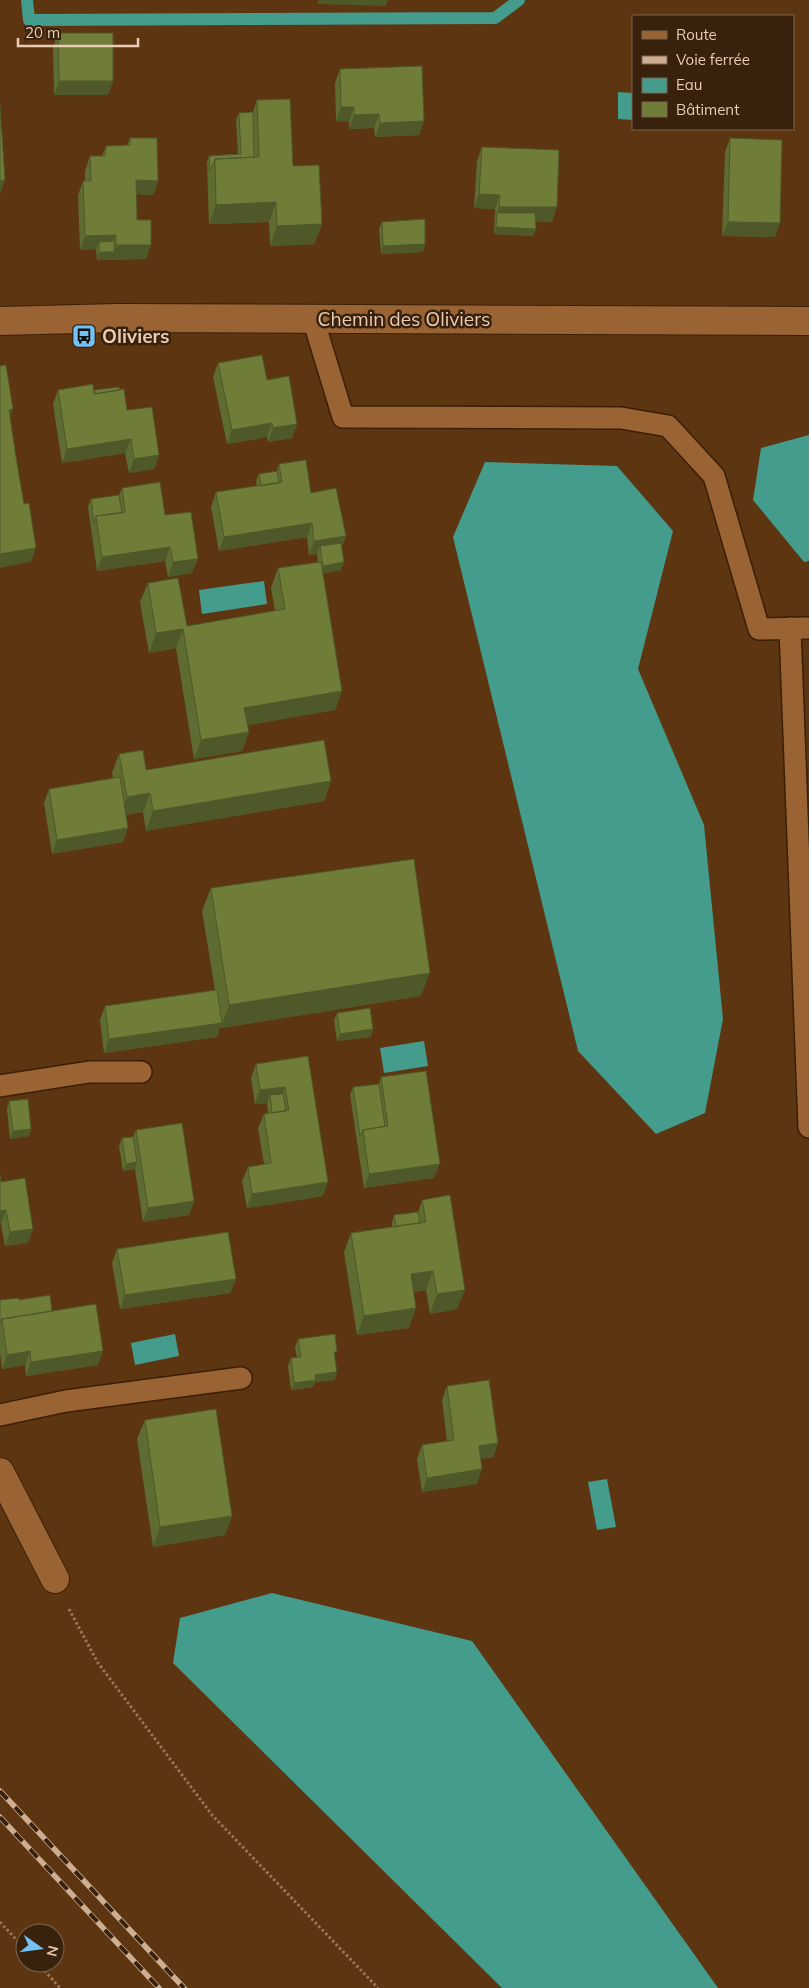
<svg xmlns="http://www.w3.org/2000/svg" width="809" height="1988" viewBox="0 0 809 1988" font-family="Mulish,sans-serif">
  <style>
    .water { fill: #449c8d }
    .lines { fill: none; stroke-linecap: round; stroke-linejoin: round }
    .stream { stroke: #449c8d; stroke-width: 12 }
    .service-casing { stroke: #3b1f05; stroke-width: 24 }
    .minor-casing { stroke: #3b1f05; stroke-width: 30 }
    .path { stroke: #9b7757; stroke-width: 3; stroke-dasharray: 2.5 2.5; stroke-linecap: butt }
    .service { stroke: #9a6334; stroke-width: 21 }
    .minor { stroke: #9a6334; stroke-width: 28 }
    .rail-casing { stroke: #ceae93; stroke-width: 5.5 }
    .rail { stroke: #38210d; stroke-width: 4; stroke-dasharray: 11; stroke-linecap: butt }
    .wall { fill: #5f6c31 }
    .shaded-wall { fill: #4e5828 }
    .building { fill: #6f7d39; stroke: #4e5828 }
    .labels { text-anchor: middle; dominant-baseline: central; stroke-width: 5; stroke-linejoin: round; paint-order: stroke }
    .street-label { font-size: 19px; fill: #eacbb3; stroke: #38210d }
    .poi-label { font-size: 19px; font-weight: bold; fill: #eacbb3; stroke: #38210d; text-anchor: start }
  </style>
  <rect width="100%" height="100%" fill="#5d3510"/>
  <!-- water -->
  <path class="water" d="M618,92L633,93V120L618,119Z
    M809,435V561L804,562L753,500L761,448Z
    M485,462L617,466L673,531L638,669L704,825L723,1019L705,1113L656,1134L578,1051L453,537Z
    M264,581L267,604L202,614L199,590Z
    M424,1041L428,1066L384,1073L380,1048Z
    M175,1334L179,1356L135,1365L131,1343Z
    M607,1479L616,1527L597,1530L588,1482Z
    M272,1593L472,1641L718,1988H502L173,1663L180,1618Z"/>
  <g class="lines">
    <!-- stream -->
    <path class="stream" d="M27,0L29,20L495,18L519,0"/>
    <!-- service casing -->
    <g class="service-casing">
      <path id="service" d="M313,319L343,417L621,418L668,426L714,476L759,629L809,628
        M790,628L809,1127
        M0,1086L89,1072H141
        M0,1415L66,1401L241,1378"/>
    </g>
    <!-- minor casing -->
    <g class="minor-casing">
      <path id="minor" d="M0,321L118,318L809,321
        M0,1472L55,1579"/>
    </g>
    <!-- path -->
    <path class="path" d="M69,1609L98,1663L212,1815L378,1988
      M0,1922L25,1949
      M38,1963L60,1988"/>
    <!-- service -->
    <use href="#service" class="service"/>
    <!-- minor -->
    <use href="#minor" class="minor"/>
    <!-- rail casing -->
    <g class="rail-casing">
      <path id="rail" d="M0,1791L184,1988
        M0,1817L159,1988"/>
    </g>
    <!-- rail -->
    <use href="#rail" class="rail"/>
  </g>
  <!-- wall -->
  <path class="wall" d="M58,33L113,81L108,95H54L53,47Z
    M340,69L424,121L419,135L375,137L374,128L349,129V122L336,121L335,83Z
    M257,100L293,166L322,224L314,244L270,246L269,222L209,224L207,163L209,156L238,154L236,120L239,113L253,112Z
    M130,138L158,181L153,195L136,194L137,220L146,259L97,260L96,249L80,250L78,195L83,181H85V171L90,156H102L106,146H127Z
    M730,138L775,237L722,236L725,152Z
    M482,147L552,222L536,221V229L533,236L494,234L495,209L474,208L477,161Z
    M382,222L425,244L423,252L381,254L379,229Z
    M218,363L267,380L297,424L292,438L268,442L267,437L227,444L213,377Z
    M58,390H94L127,410L159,455L154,469L129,473L125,453L62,463L53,404Z
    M279,464L311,493L346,536L341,548L344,562L341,570L323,573L342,691L335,710L248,725L249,732L242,751L194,759L176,648L149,653L140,602L148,583L187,626L275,611L271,588L278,568L318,562L317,554L309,555L307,537L219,551L211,507L216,492L257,486L256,481L259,474L277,471Z
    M122,488L165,515L192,573L168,577L165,561L97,571L88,507L91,499L119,495Z
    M119,754L146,770L331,781L324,801L146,831L143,812L126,815L123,842L52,854L44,803L49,789L113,778L112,773Z
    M211,888L421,996L221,1028L220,1026L217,1037L104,1053L100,1020L105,1006L215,990L202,911Z
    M337,1013L371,1037L337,1041L334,1020Z
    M308,1056L323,1196L247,1208L242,1181L248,1167L264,1164L258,1128L264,1114L268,1113L267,1103L255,1104L251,1078L256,1064Z
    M381,1077L434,1178L364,1188L350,1095L353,1087L379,1084Z
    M9,1101L31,1129L29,1136L10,1139L7,1109Z
    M136,1130L194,1201L189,1215L143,1222L135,1169L123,1171L119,1146L122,1138L133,1137Z
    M0,1175L1,1182L28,1243L5,1246L1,1224H0Z
    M422,1200L457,1309L430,1314L426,1290L413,1292L409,1328L357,1335L344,1252L351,1233L392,1227V1223L394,1215L418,1212Z
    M117,1249L236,1279L230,1293L120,1309L112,1263Z
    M0,1300H19L52,1311L98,1365L26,1376L25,1365L2,1369L0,1353Z
    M298,1339L335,1357V1380L315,1382L313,1387L291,1390L288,1366L291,1358H297L295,1347Z
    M447,1386L498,1443L493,1457L481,1459L477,1484L422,1492L417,1459L422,1445L447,1441L442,1400Z
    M145,1420L232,1516L225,1535L153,1547L137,1439Z"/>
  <!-- shaded-wall -->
  <path class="shaded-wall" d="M319,0H388L386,6L317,4Z
    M59,81H113L108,95H54Z
    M341,107H354L349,122L336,121Z
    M379,114L374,128L349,129L354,115Z
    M424,121L419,135L375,137L380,123Z
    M5,180L0,194V181Z
    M136,180L158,181L153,195L131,194Z
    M479,194L500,195L495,209L474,208Z
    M276,202L269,222L209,224L216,205Z
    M499,207H557L552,222L497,221V213Z
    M728,222L780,223L775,237L722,236Z
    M322,224L314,244L270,246L277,226Z
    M496,227L536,229L533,236L494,234Z
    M116,235L111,249L99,242L96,249L80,250L85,236Z
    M425,244L423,252L381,254L383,246Z
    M116,245H151L146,259L97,260L99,252H114Z
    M13,409L8,423L9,410Z
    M272,423L267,437L227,444L232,430Z
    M297,424L292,438L268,442L273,428Z
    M131,439L125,453L62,463L67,449Z
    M159,455L154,469L129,473L134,459Z
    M312,523L307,537L219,551L224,537Z
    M346,536L341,550L320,546L317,554L309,555L314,541Z
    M170,547L165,561L97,571L102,557Z
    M36,548L31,562L0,568V554Z
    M198,559L192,573L168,577L173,562Z
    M344,562L341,570L320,574L323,566Z
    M183,629L176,648L149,653L156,633Z
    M342,691L335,710L237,727L244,708Z
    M249,732L242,751L194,759L201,740Z
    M331,781L324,801L146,831L153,811Z
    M150,793L143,812L119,816L127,797Z
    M128,828L123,842L52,854L57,840Z
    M430,973L421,996L221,1028L229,1005Z
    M222,1023L217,1037L104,1053L109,1039Z
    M373,1029L371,1037L337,1041L340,1034Z
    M285,1087L280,1101L270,1095L267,1103L255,1104L260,1090Z
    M31,1129L29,1136L10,1139L13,1131Z
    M137,1162L135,1169L123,1171L126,1164Z
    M440,1164L434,1178L364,1188L369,1174Z
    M328,1182L323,1196L247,1208L252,1194Z
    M194,1201L189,1215L143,1222L148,1208Z
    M6,1210L1,1224H0V1211Z
    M33,1229L28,1243L5,1246L10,1232Z
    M433,1271L426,1290L404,1294L411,1274Z
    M236,1279L230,1293L120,1309L125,1295Z
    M465,1290L457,1309L430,1314L437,1294Z
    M416,1308L409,1328L357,1335L364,1316Z
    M30,1351L25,1365L2,1369L7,1355Z
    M103,1351L98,1365L26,1376L31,1362Z
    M337,1372L335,1380L315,1382L313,1387L291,1390L294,1383L315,1375Z
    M498,1443L493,1457L474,1460L479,1446Z
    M482,1469L477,1484L422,1492L427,1478Z
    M232,1516L225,1535L153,1547L160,1527Z"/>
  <!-- building -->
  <path class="building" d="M58,33H113V81H59Z
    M422,66L424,121L380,123L379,114L354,115V107H341L340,69Z
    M290,99L293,166L319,165L322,224L277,226L276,202L216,205L215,159L259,157L257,100Z
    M0,105L5,180L0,181Z
    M253,112L254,157L215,159L210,171L209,156L241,154L239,113Z
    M130,138H157L158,181L136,180L137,220H151V245H116V235L85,236L83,181H91L90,156H105L106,146L130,145Z
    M730,138L782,140L780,223L728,222Z
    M482,147L559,150L557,207H499L500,195L479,194Z
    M497,213H535L536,229L496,227Z
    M425,219V244L383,246L382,222Z
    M114,241V252H99V242Z
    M262,355L267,380L289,376L297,424L273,428L272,423L232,430L218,363Z
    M6,365L13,409L9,410L16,457L24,504L29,503L36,548L0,554V366Z
    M93,384L94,394L124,389L127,410L152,407L159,455L134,459L131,439L67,449L58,390Z
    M119,387L120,390L94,394V390Z
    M306,460L311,493L336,488L346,536L314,541L312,523L224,537L216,492L282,482L279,464Z
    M277,471L279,483L261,486L259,474Z
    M160,482L165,515L191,512L198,559L173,562L170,547L102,557L96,516L125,512L122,488Z
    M119,495L122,513L96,516L94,523L91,499Z
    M341,543L344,562L323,566L320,546Z
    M321,562L342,691L244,708L249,732L201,740L183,629L156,633L148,583L178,578L187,626L285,609L278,568Z
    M324,740L331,781L153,811L150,793L127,797L119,754L143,750L146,770Z
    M120,777L128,828L57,840L49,789Z
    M414,859L430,973L229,1005L211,888Z
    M217,990L222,1023L109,1039L105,1006Z
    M370,1008L373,1029L340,1034L337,1013Z
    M308,1056L328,1182L252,1194L248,1167L271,1163L264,1114L289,1110L285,1087L260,1090L256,1064Z
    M426,1071L440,1164L369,1174L363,1130L388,1126L381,1077Z
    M379,1084L385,1126L363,1130L360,1136L353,1087Z
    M283,1094L286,1111L272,1113L270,1095Z
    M28,1099L31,1129L13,1131L9,1101Z
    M182,1123L194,1201L148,1208L136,1130Z
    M133,1137L137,1162L126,1164L122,1138Z
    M0,1175L1,1182L25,1178L33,1229L10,1232L6,1210L0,1211Z
    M450,1195L465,1290L437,1294L433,1271L411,1274L416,1308L364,1316L351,1233L426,1222L422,1200Z
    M418,1212L420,1223L396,1226L394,1215Z
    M228,1232L236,1279L125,1295L117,1249Z
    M50,1295L52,1311L2,1319L0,1324V1300L18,1298L19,1300Z
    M96,1304L103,1351L31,1362L30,1351L7,1355L2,1319Z
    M335,1334L337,1352H334L337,1372L315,1375L316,1380L294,1383L291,1358L301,1357L298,1339Z
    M489,1380L498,1443L479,1446L482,1469L427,1478L422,1445L454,1440L447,1386Z
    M216,1409L232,1516L160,1527L145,1420Z"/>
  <!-- icons -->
  <defs>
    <g id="bus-square" transform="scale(1.25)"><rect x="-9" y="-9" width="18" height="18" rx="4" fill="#73c1f5" stroke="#38210d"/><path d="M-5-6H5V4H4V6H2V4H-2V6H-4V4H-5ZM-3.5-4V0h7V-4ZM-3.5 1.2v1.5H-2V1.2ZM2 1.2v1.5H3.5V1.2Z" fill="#111"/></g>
  </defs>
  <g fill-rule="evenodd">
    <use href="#bus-square" x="84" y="336"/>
  </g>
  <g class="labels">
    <!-- street labels -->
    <g class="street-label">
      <text x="404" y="319">Chemin des Oliviers</text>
    </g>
    <!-- poi labels -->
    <g class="poi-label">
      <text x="102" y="336">Oliviers</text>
    </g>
  </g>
  <!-- legend -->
  <rect x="632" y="15" width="162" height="115" fill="#38210d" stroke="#7f654f"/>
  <rect x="642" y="31" width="25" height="8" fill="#9a6334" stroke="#7f654f"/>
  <text x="676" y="40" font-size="15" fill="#eacbb3">Route</text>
  <rect x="642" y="56" width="25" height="8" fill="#ceae93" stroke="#7f654f"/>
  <text x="676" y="65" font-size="15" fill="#eacbb3">Voie ferrée</text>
  <rect x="642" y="78" width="25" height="15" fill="#449c8d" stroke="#7f654f"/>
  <text x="676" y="90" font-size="15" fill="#eacbb3">Eau</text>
  <rect x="642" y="102" width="25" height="15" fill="#6f7d39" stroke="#7f654f"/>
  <text x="676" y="115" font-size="15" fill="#eacbb3">Bâtiment</text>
  <!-- north arrow -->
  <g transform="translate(40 1948) rotate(104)"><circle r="24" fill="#38210d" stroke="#7f654f"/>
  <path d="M0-4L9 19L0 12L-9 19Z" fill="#73c1f5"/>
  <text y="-8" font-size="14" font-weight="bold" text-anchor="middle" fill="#eacbb3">N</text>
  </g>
  <!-- scale -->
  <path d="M18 38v8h120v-8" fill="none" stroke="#eacbb3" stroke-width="2.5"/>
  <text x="25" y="38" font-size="15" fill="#eacbb3" stroke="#38210d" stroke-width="4" paint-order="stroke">20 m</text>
</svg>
